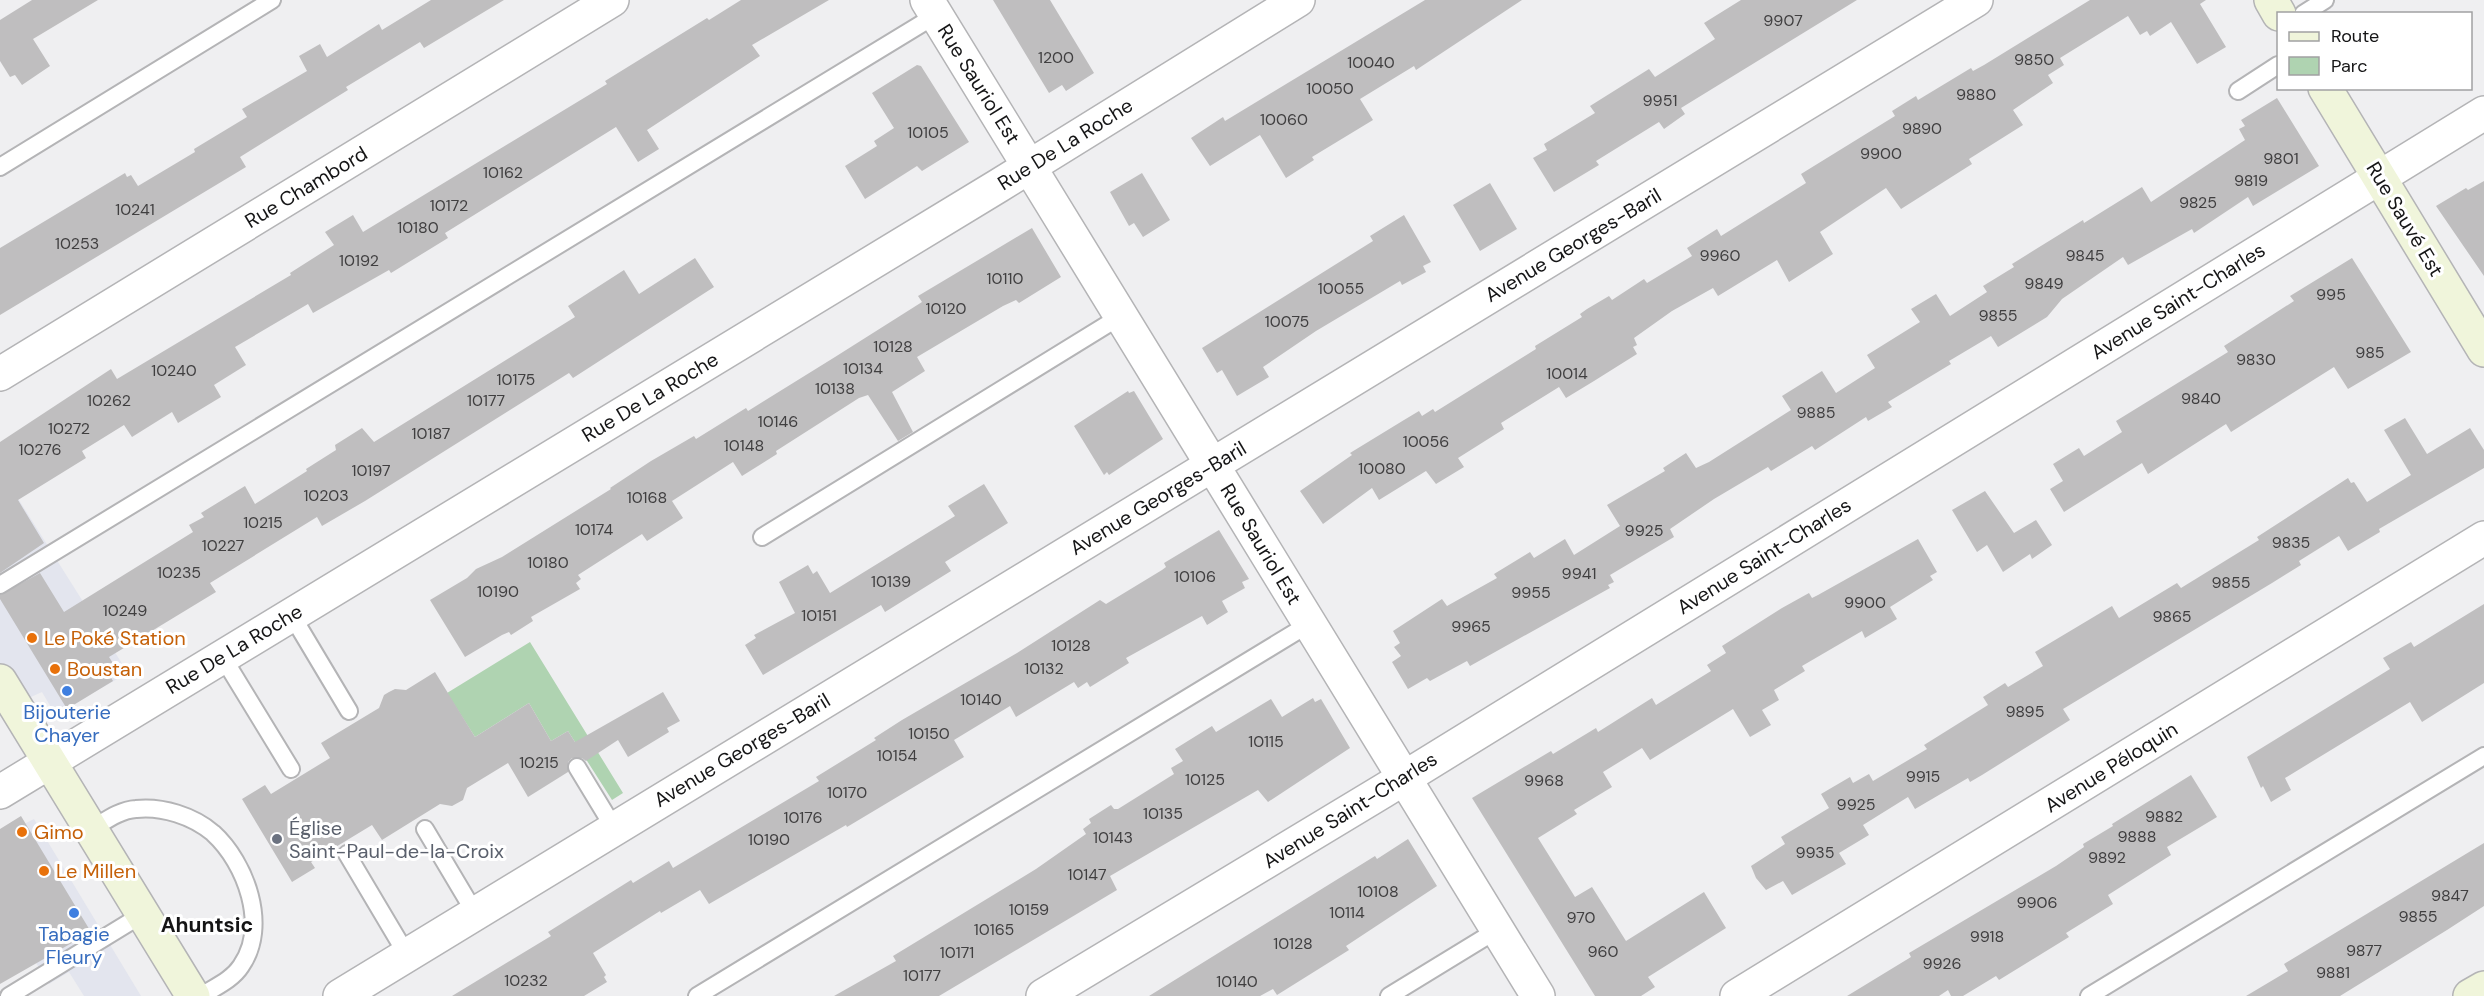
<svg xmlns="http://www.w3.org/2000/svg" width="2484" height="996" viewBox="0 0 2484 996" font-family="'DM Sans',sans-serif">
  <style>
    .built { fill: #e3e5ee }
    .green { fill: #afd3b1 }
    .building { fill: #bfbebf }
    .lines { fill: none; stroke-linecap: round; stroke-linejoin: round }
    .lane-casing { stroke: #b4b4b6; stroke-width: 20 }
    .street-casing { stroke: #b4b4b6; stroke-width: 36 }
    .secondary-casing { stroke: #b4b4b6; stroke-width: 36 }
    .lane { stroke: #fff; stroke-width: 16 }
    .street { stroke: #fff; stroke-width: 33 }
    .secondary { stroke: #f0f5db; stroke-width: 33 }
    .food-dot { fill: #e8710a; stroke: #fff; stroke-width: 2 }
    .shop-dot { fill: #3f7fe0; stroke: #fff; stroke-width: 2 }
    .worship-dot { fill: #6b7280; stroke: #fff; stroke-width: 2 }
    .labels { text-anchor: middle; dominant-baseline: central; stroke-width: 6; stroke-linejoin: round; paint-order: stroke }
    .number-label { font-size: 16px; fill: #403f40 }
    .street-label { font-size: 20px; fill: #151516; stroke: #fff }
    .food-label { font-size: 20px; fill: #c56008; stroke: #fff; text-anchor: start }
    .shop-label { font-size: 20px; fill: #366cbe; stroke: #fff }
    .worship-label { font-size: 20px; fill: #5b616d; stroke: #fff; text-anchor: start }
    .neighbourhood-label { font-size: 21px; font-weight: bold; fill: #151516; stroke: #fff }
  </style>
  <rect width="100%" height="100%" fill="#efeff1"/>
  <!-- built -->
  <path class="built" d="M0,470L128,673L55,714L42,692L0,711Z
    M34,819L141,996H84L69,972L49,984L0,904V836Z"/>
  <!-- green -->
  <path class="green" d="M530,642L623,793L612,800L568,731L551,741L529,703L475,737L447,693Z"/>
  <!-- building -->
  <path class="building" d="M32,0H98L33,39L50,66L22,85L15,75L10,77L0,61V20Z
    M431,0H504L424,48L420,42L346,87L348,90L240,157L246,167L0,315V248L125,173L127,177L131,175L138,186L195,152L194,149L247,117L242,109L307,71L299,56L320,44L327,57L379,24L382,30Z
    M741,0H829L752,45L760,56L647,130L659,149L638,162L616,127L445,233L448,238L391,273L389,270L313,313L308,304L235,347L246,365L214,385L221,397L178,423L172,412L132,437L124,425L82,451L86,458L18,500L44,543L0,573V442L111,369L117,379L291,275L290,273L334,245L325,232L353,215L363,232L607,84L605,81L707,18L709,20Z
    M993,0H1050L1094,73L1066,91L1062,85L1049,93Z
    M1425,0H1522L1416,70L1414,66L1360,99L1373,120L1312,157L1314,160L1286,178L1260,135L1210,166L1191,138L1223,117L1225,121Z
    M1741,0H1857L1681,108L1685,114L1664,129L1659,122L1596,161L1599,165L1554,192L1533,158L1547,150L1544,144L1595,113L1590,106L1649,69L1655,77L1715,39L1704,23Z
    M2090,0H2206L2200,4L2226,47L2197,64L2171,22L2150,36L2147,31L2140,35L2128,16L2060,58L2064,65L2048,75L2053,83L2013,110L2023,125L1969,159L1972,164L1901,209L1886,188L1820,232L1833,254L1789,282L1777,260L1718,296L1713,288L1672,311L1634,338L1637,345L1633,347L1637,354L1594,381L1566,398L1559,387L1501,423L1504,429L1458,458L1464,467L1436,484L1426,471L1379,500L1372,488L1323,524L1300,491L1352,455L1350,453L1404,420L1419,411L1422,416L1433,409L1435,412L1536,349L1535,346L1582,317L1580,314L1587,309L1609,296L1612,300L1644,279L1647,283L1692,256L1687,248L1717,229L1721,236L1806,183L1801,174L1895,116L1892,111L1916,96L1918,100L1971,68L1973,71L1984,65Z
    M917,65L921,66L969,142L922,171L917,166L865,199L845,166L877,146L874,141L894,128L872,93Z
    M2277,98L2319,166L2253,206L2248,197L2194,233L2192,229L2128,265L2123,257L2062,299L2047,317L1998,347L1991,336L1949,361L1951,364L1888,402L1892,407L1868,421L1866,417L1815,450L1812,446L1771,471L1768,467L1714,499L1670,529L1674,537L1610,575L1614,582L1608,585L1610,588L1470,666L1467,661L1430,681L1427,678L1408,689L1392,662L1401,656L1394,647L1400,643L1393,631L1442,599L1447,606L1497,578L1494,574L1530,552L1534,558L1565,539L1574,555L1620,526L1607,505L1665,471L1663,468L1686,453L1696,468L1709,462L1791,410L1782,396L1822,371L1836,393L1875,368L1867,355L1920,322L1911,309L1936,294L1950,316L1987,292L1983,286L2014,267L2012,264L2083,220L2084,223L2142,187L2151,202L2245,140L2239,129L2245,126L2241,120Z
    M1142,173L1170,220L1143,237L1134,223L1129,226L1110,192Z
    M2484,181V276L2436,206L2466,188L2468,190Z
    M1490,183L1517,229L1480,251L1453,205Z
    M1404,215L1431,262L1423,266L1426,272L1402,285L1400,281L1316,331L1263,367L1269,377L1237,396L1222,370L1217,373L1202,348L1373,241L1370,236Z
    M1032,228L1061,277L1019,303L1016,300L1003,306L917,357L925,371L892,392L913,432L898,441L868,395L859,398L776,451L777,454L742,476L733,462L672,501L683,518L647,541L642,534L578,575L581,579L576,583L580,589L531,617L533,621L511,635L509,632L502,635L465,657L430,600L467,578L476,569L502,557L611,489L610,488L651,461L694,436L696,439L746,408L748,411L835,357L922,302L918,296Z
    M695,258L714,287L573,378L569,373L365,501L322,526L317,517L210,583L216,592L109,657L118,671L110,676L113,681L67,709L0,599V595L40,573L64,612L193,532L189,525L204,517L201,513L245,486L255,504L307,471L306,469L336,450L335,445L362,428L374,442L575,317L568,306L624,270L639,294Z
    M2352,258L2411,352L2348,389L2334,367L2231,432L2226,424L2148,474L2142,463L2064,512L2050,489L2063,481L2053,464L2079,448L2084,456L2122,432L2116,421L2228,352L2224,346L2294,301L2290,296Z
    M1128,391L1129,393L1134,391L1163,439L1109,475L1107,472L1104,475L1074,426Z
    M2405,418L2427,454L2470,428L2484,450V468L2379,529L2380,532L2348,551L2339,536L2299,561L2301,565L2272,583L2063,709L2070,720L1982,775L1970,782L1968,778L1915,809L1908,797L1863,825L1869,835L1839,853L1846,864L1792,895L1783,881L1766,890L1756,878L1751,866L1785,844L1781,837L1829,808L1821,794L1850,777L1853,783L1869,774L1873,781L1927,749L1924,745L1988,705L1983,697L2005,683L2008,687L2043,666L2035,652L2112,606L2119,618L2177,583L2181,588L2259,540L2257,537L2348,478L2351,483L2354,482L2367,502L2411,475L2384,430Z
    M984,484L1008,523L945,562L951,571L885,612L881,605L763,675L745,645L756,638L754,635L795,613L779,582L808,565L813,574L817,571L830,593L955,516L948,506Z
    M1985,491L2014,533L2036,520L2052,545L2032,559L2030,554L2003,572L1987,545L1977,552L1952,510Z
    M1219,530L1249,579L1242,582L1245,588L1222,601L1228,612L1207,625L1202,616L1126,658L1129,663L1090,687L1087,682L1078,688L1074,682L1016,717L1010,706L954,740L964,757L847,827L846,825L709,904L700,890L661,913L660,911L593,953L606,975L604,977L607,982L584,996H452L551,936L548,932L631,880L633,883L669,861L673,868L819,781L816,777L876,740L874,738L902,720L1017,653L1100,600L1106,604L1162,570L1166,567L1164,563Z
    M1918,539L1937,572L1930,576L1933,580L1890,607L1897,619L1865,638L1862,631L1802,666L1805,671L1774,690L1779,700L1762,710L1771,725L1750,737L1733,709L1650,760L1642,748L1603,772L1612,787L1574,810L1577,814L1538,838L1575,897L1592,887L1626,941L1704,892L1726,928L1648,977L1655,987L1641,996H1595L1472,798L1551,751L1553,754L1596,728L1598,732L1652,698L1656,705L1711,671L1707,665L1726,653L1722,646L1782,608L1809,593L1812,598L1818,595Z
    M2484,604V683L2422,722L2410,702L2285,778L2291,790L2271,802L2263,786L2261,788L2247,757L2390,669L2383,658L2411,642L2414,647Z
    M435,672L475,737L529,703L551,741L568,731L575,742L663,692L680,721L667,728L669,732L628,757L618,740L586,761L582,758H572L568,762V772L528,797L508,763L467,788L463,800L452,806L440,804L382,840L372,825L311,862L315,868L292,882L242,799L265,785L271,794L330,758L321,743L379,708L384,695L389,692L395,689L406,690Z
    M1313,698L1315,702L1321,699L1350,748L1268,802L1258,790L1110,876L1117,890L939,996H834L896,961L893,956L1036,869L1086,834L1083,829L1091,823L1089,819L1111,805L1114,809H1118L1174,774L1171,768L1183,761L1175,749L1212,726L1216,732L1271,699L1282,717Z
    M2191,775L2217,817L2167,847L2171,855L2108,895L2113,904L2066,933L2069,937L1999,980L1996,976L1963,996H1951L1948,990L1939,996H1847L1911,957L1909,953L2056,866L2084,847L2083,844L2113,826L2112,824Z
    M21,816L91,932L0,984V829Z
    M1408,839L1437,886L1346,946L1349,950L1277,995L1273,989L1260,996H1149L1375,856L1377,859Z
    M2484,843V906L2447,930L2340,996H2246L2288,971L2284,964Z"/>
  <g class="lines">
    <!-- lane casing -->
    <g class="lane-casing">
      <path id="lane" d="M2303,14L2325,0
        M2238,91L2278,65
        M0,167L272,0
        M762,537L1121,316
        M0,585L936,15
        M291,614L349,711
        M222,656L291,769
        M577,767L614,828
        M425,829L475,913
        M90,830C104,822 119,810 136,809C162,806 193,816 213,833C246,863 269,926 241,966C232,980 215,987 201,996
        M347,854L407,955
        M9,996L143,914
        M697,996L1309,624
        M1389,996L1497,930
        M2089,996L2484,756"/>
    </g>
    <!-- street casing -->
    <g class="street-casing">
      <path id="street" d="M927,0L1538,996
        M0,374L612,0
        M0,792L998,186L1298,0
        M340,996L1976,0
        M1043,996L1383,791L2484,113
        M1737,996L2484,538"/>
    </g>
    <!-- secondary casing -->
    <g class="secondary-casing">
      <path id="secondary" d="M2271,0L2279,14
        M2325,88L2484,350
        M0,681L193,996
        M2470,996L2484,988"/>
    </g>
    <!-- lane -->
    <use href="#lane" class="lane"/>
    <!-- street -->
    <use href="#street" class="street"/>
    <!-- secondary -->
    <use href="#secondary" class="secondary"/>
  </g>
  <!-- markers -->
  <g class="food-dot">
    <circle cx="32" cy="638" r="6"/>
    <circle cx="55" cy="669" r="6"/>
    <circle cx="22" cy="832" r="6"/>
    <circle cx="44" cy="871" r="6"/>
  </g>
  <g class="shop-dot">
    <circle cx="67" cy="691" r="6"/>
    <circle cx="74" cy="913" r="6"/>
  </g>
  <circle class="worship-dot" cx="277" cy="839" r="6"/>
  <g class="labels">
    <!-- number labels -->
    <g class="number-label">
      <text x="1783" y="20">9907</text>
      <text x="1056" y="57">1200</text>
      <text x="2034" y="59">9850</text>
      <text x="1371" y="62">10040</text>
      <text x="1330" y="88">10050</text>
      <text x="1976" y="94">9880</text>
      <text x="1660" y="100">9951</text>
      <text x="1284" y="119">10060</text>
      <text x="1922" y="128">9890</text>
      <text x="928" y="132">10105</text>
      <text x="1881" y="153">9900</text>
      <text x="2281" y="158">9801</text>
      <text x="503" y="172">10162</text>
      <text x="2251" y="180">9819</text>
      <text x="2198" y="202">9825</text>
      <text x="449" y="205">10172</text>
      <text x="135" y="209">10241</text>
      <text x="418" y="227">10180</text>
      <text x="77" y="243">10253</text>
      <text x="1720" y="255">9960</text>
      <text x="2085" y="255">9845</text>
      <text x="359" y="260">10192</text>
      <text x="1005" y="278">10110</text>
      <text x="2044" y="283">9849</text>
      <text x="1341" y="288">10055</text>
      <text x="2331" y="294">995</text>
      <text x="946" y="308">10120</text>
      <text x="1998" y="315">9855</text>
      <text x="1287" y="321">10075</text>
      <text x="893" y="346">10128</text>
      <text x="2370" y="352">985</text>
      <text x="2256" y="359">9830</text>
      <text x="863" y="368">10134</text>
      <text x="174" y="370">10240</text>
      <text x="1567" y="373">10014</text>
      <text x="516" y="379">10175</text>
      <text x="835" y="388">10138</text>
      <text x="2201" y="398">9840</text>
      <text x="109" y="400">10262</text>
      <text x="486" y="400">10177</text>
      <text x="1816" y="412">9885</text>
      <text x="778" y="421">10146</text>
      <text x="69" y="428">10272</text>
      <text x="431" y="433">10187</text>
      <text x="1426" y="441">10056</text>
      <text x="744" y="445">10148</text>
      <text x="40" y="449">10276</text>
      <text x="1382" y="468">10080</text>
      <text x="371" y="470">10197</text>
      <text x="326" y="495">10203</text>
      <text x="647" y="497">10168</text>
      <text x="263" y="522">10215</text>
      <text x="594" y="529">10174</text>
      <text x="1644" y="530">9925</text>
      <text x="2291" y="542">9835</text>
      <text x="223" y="545">10227</text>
      <text x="548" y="562">10180</text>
      <text x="179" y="572">10235</text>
      <text x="1579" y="573">9941</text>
      <text x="1195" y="576">10106</text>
      <text x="891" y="581">10139</text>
      <text x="2231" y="582">9855</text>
      <text x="498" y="591">10190</text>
      <text x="1531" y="592">9955</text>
      <text x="1865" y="602">9900</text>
      <text x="125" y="610">10249</text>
      <text x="819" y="615">10151</text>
      <text x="2172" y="616">9865</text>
      <text x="1471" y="626">9965</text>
      <text x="1071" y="645">10128</text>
      <text x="1044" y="668">10132</text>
      <text x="981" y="699">10140</text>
      <text x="2025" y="711">9895</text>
      <text x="929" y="733">10150</text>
      <text x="1266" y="741">10115</text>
      <text x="897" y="755">10154</text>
      <text x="539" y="762">10215</text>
      <text x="1923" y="776">9915</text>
      <text x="1205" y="779">10125</text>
      <text x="1544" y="780">9968</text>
      <text x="847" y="792">10170</text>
      <text x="1856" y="804">9925</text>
      <text x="1163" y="813">10135</text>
      <text x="2164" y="816">9882</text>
      <text x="803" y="817">10176</text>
      <text x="2137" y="836">9888</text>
      <text x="1113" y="837">10143</text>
      <text x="769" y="839">10190</text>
      <text x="1815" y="852">9935</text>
      <text x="2107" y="857">9892</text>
      <text x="1087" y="874">10147</text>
      <text x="1378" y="891">10108</text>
      <text x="2450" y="895">9847</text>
      <text x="2037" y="902">9906</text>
      <text x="1029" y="909">10159</text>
      <text x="1347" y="912">10114</text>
      <text x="2418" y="916">9855</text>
      <text x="1581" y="917">970</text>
      <text x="994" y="929">10165</text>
      <text x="1987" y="936">9918</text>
      <text x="1293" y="943">10128</text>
      <text x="2364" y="950">9877</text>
      <text x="1603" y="951">960</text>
      <text x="957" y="952">10171</text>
      <text x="1942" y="963">9926</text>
      <text x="2333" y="972">9881</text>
      <text x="922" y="975">10177</text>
      <text x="526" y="980">10232</text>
      <text x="1237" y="981">10140</text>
    </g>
    <!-- street labels -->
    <g class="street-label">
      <text transform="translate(979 84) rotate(58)">Rue Sauriol Est</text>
      <text transform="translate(1065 144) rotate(-32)">Rue De La Roche</text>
      <text transform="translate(306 187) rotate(-31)">Rue Chambord</text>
      <text transform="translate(2405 219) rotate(59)">Rue Sauvé Est</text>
      <text transform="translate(1573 245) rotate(-31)">Avenue Georges-Baril</text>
      <text transform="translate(2178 301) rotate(-32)">Avenue Saint-Charles</text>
      <text transform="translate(650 397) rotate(-31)">Rue De La Roche</text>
      <text transform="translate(1158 498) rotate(-31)">Avenue Georges-Baril</text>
      <text transform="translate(1261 544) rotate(59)">Rue Sauriol Est</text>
      <text transform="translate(1764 556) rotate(-32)">Avenue Saint-Charles</text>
      <text transform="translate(234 649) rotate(-31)">Rue De La Roche</text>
      <text transform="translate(742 750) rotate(-31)">Avenue Georges-Baril</text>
      <text transform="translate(2111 767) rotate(-32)">Avenue Péloquin</text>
      <text transform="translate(1350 810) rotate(-32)">Avenue Saint-Charles</text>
    </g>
    <!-- food labels -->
    <g class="food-label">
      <text x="44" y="638">Le Poké Station</text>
      <text x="67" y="669">Boustan</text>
      <text x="34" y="832">Gimo</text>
      <text x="56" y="871">Le Millen</text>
    </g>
    <!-- shop labels -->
    <g class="shop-label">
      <text x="67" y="712">Bijouterie<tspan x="67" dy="23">Chayer</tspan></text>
      <text x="74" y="934">Tabagie<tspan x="74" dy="23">Fleury</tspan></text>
    </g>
    <!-- worship labels -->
    <g class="worship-label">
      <text x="289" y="828">Église<tspan x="289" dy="23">Saint-Paul-de-la-Croix</tspan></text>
    </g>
    <!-- neighbourhood labels -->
    <g class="neighbourhood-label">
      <text x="207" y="925">Ahuntsic</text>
    </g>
  </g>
  <!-- legend -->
  <rect x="2277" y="12" width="195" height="78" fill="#ffffff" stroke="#a1a1a2" stroke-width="1.5"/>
  <rect x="2289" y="32" width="30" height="9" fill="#f0f5db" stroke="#a1a1a2" stroke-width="1.5"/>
  <text x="2331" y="42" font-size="18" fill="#151516">Route</text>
  <rect x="2289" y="57" width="30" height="18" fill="#afd3b1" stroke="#a1a1a2" stroke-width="1.5"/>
  <text x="2331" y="72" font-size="18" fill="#151516">Parc</text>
</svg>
